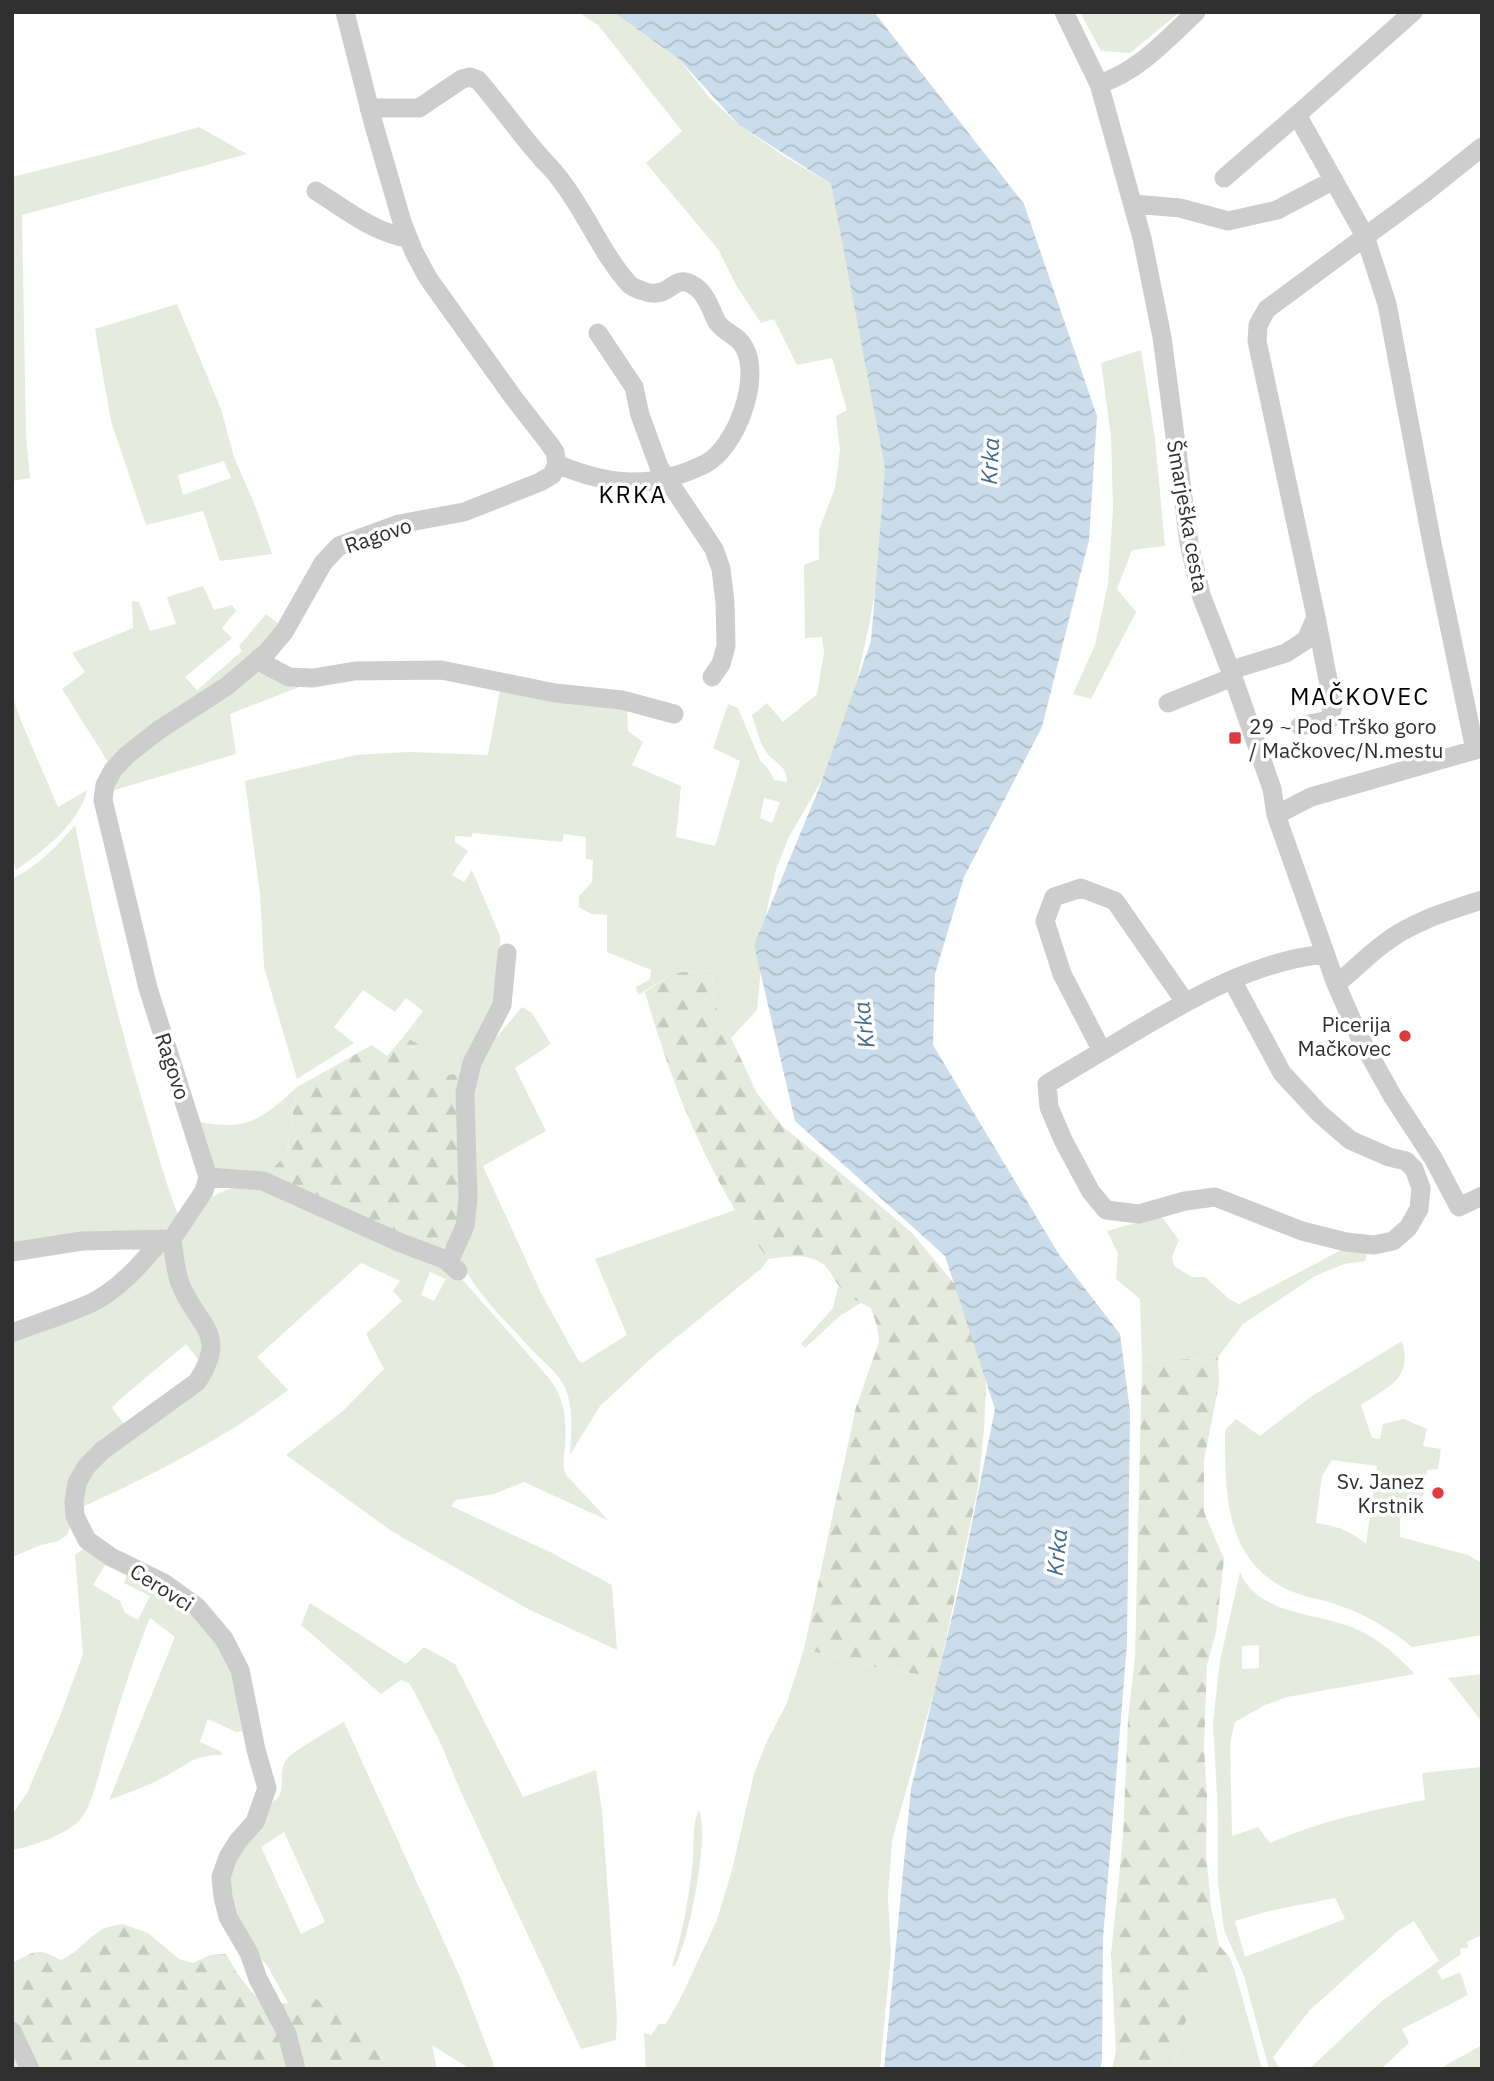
<svg xmlns="http://www.w3.org/2000/svg" width="1494" height="2081" viewBox="0 0 1494 2081" font-family="'IBM Plex Sans',sans-serif">
  <style>
    .grass { fill: #e5ecde; fill-rule: evenodd }
    .forest { fill: url(#forest-firs) }
    .water { fill: url(#water-waves) }
    .lines { fill: none; stroke-linecap: round; stroke-linejoin: round }
    .minor { stroke: #cdcdcd; stroke-width: 19 }
    .poi-dot { fill: #df3a3d; stroke: #fff; stroke-width: 2.5 }
    .labels { text-anchor: middle; dominant-baseline: central; stroke-width: 7; stroke-linejoin: round; paint-order: stroke }
    .street-label { font-size: 21px; fill: #303030; stroke: #fff }
    .poi-label { font-size: 21px; fill: #303030; stroke: #fff; text-anchor: end }
    .water-label { font-size: 23px; font-style: italic; fill: #406c8f; stroke: #fff }
    .quarter-label { font-size: 24px; letter-spacing: 2px; fill: #000; stroke: #fff }
  </style>
  <defs>
    <pattern id="forest-firs" width="22" height="20" patternUnits="userSpaceOnUse" patternTransform="scale(1.75)"><rect width="22" height="20" fill="#e5ecde"/><path d="M5 1l3.5 6h-7zM16 11l3.5 6h-7z" fill="#c5cbbf"/></pattern>
    <pattern id="water-waves" width="16" height="10" patternUnits="userSpaceOnUse" patternTransform="scale(1.75)"><rect width="16" height="10" fill="#cbddeb"/><path d="M0 5q4-4 8 0t8 0" fill="none" stroke="#afbeca"/></pattern>
  </defs>
  <rect width="100%" height="100%" fill="#fff"/>
  <!-- grass -->
  <path class="grass" d="M578,12H613L679,59L709,97L739,125L787,158L831,184L889,456L882,548L870,621L847,725L831,764L789,837L776,869L766,914L757,1010L731,1038L714,1003L712,970L674,973L638,995L636,987L650,979L651,970L607,952V915L591,914L579,907V896L592,882L593,860L586,859V837L564,834L562,842L473,833L471,837L455,836V842L468,851L452,875L464,882L472,870L500,936L502,984L466,1071L441,1077L425,1073L420,1046L404,1036L423,1011L406,998L395,1012L363,990L334,1027L354,1043L297,1079L264,967L260,894L245,781L355,755L409,752L488,755L501,685L627,703L628,731L643,742L632,765L681,786L676,837L715,846L740,761L713,748L728,704L738,708L760,760L769,770L774,780L787,782C787,765 774,763 766,752C759,742 756,726 752,715L767,703L783,722L817,694L824,652L822,637L805,638L804,565L819,559V530L835,488L840,450L836,416L847,410L832,358L797,365L774,319L761,323L736,285L718,249L646,163L682,131L598,25ZM764,798L780,802L772,823L760,818Z
    M1080,12H1180L1130,53L1101,51Z
    M199,127L247,154L22,215L26,435L30,478L12,481V177L108,153Z
    M177,304L221,409L234,457L256,508L272,554L220,561L203,511L146,525L111,421L95,329ZM224,461L231,478L183,495L178,475Z
    M1141,350L1155,439L1165,546L1132,550L1117,589L1136,612L1091,699L1073,694L1095,645L1108,584L1113,508L1111,436L1101,363Z
    M203,586L214,610L232,605L236,611L222,628L232,638L185,677L197,690L242,651L239,646L266,614L280,625C234,681 167,720 108,762L62,689L85,672L72,653L133,628L132,601L139,602L150,631L176,624L167,597Z
    M257,666L312,682L230,714L236,754L108,792L115,776Z
    M12,695L21,721L58,807L87,790C80,823 42,852 16,870L12,855Z
    M75,825C93,918 115,1009 142,1100C154,1140 164,1179 179,1218L170,1228L161,1234L12,1246V879C38,866 57,846 75,825Z
    M522,1007L532,1013L551,1044L515,1068L546,1131L483,1166L541,1293L578,1360L582,1363L627,1335L595,1259L735,1210L768,1259L762,1268L656,1354L600,1406L570,1455C571,1435 573,1416 568,1396C563,1376 546,1365 532,1350C507,1322 474,1292 459,1257L470,1092L480,1057Z
    M297,1087L287,1150L283,1158L271,1170V1181L215,1172L199,1122C248,1131 262,1119 297,1087Z
    M248,1184L453,1269L549,1378C565,1399 567,1421 565,1447C564,1457 562,1465 566,1475L609,1521L524,1482L494,1494L456,1500L451,1506L550,1552L612,1585L617,1650L528,1609L393,1532L286,1455L344,1410L384,1369L366,1334L402,1301L393,1291L400,1281L361,1263L257,1357L288,1390C223,1440 152,1475 78,1509L86,1473L211,1368L178,1244C203,1207 201,1194 248,1184ZM430,1272L446,1279L434,1301L421,1295Z
    M1161,1216L1179,1240L1172,1257L1174,1266L1192,1277H1205L1229,1299L1239,1304L1347,1247L1367,1254L1365,1261L1344,1264L1315,1276L1243,1324L1218,1357L1142,1362L1140,1299L1116,1279L1118,1254L1107,1231Z
    M164,1251L205,1342L202,1364L186,1344L119,1400L112,1408L124,1424L111,1441L68,1514L70,1528L66,1536L58,1541L41,1545L12,1557V1336L91,1308Z
    M838,1286L849,1296L861,1303L841,1315L805,1348L801,1344L833,1308Z
    M1402,1341C1413,1380 1388,1386 1361,1405L1372,1438L1380,1439L1383,1424L1404,1419L1427,1429L1423,1446L1441,1449L1438,1469L1427,1470L1424,1494L1418,1501L1416,1515L1400,1517V1537L1468,1555L1482,1563V1635L1412,1647C1387,1627 1363,1613 1332,1603C1319,1599 1304,1597 1291,1591C1224,1562 1225,1493 1225,1430L1236,1419L1260,1436L1312,1396ZM1332,1460L1377,1466L1366,1544C1347,1529 1340,1527 1316,1523L1322,1476Z
    M86,1547L107,1562L93,1585L120,1601L125,1613L138,1620L150,1596L124,1583L128,1573L153,1584L189,1610L231,1661L245,1731L236,1732L208,1719L200,1742L220,1751L223,1755C192,1755 191,1763 166,1776C148,1786 128,1793 109,1800L175,1637L150,1618C133,1659 120,1702 107,1745C102,1763 92,1807 80,1820C67,1834 31,1847 12,1850V1815L27,1793L60,1716L83,1654L75,1555Z
    M1240,1572C1258,1616 1318,1612 1356,1629C1380,1639 1397,1656 1415,1674L1287,1697L1265,1705L1235,1722L1230,1743L1232,1836L1258,1827L1270,1843C1319,1821 1372,1810 1425,1800L1422,1773L1482,1767V1935L1467,1942L1468,1947L1460,1949L1461,1954L1437,1971L1442,1980L1460,1972L1468,1995L1402,2029L1409,2043L1381,2069H1309L1382,2001L1439,1961L1414,1921L1398,1931L1310,2010L1273,2057L1280,2069H1269L1244,1976L1224,1930L1218,1882V1813L1213,1722L1220,1661ZM1259,1645V1668L1242,1669V1646ZM1335,1898L1345,1919L1245,1957L1235,1921L1269,1911Z
    M310,1603L406,1664L424,1647L455,1664L523,1797L596,1770L602,1811L617,2018L616,2040L581,2049L461,1792L440,1742L410,1684L401,1680L381,1694L301,1625Z
    M804,1649L883,1669L938,1677L892,1841L888,1897L891,1954L880,2069H646L644,2033L651,2035L659,2024H666L682,1995L717,1920L732,1870L754,1774L767,1741L786,1705Z
    M1482,1674V1722L1448,1678Z
    M344,1722L460,1977L493,2063V2069H470L432,2045L437,2069H389L359,2020L347,2009L324,2004L310,1995L288,2003L267,1965L250,1948L236,1924L228,1867L266,1805C293,1796 274,1776 287,1759C293,1751 332,1729 344,1722ZM284,1832L325,1922L301,1934L261,1847Z
    M699,1810C710,1835 689,1941 675,1966H672C682,1935 688,1902 692,1869C695,1851 691,1825 699,1810Z
    M1211,1967L1234,1968L1262,2069H1175L1174,2063L1185,2023Z
    M1482,2045V2069H1439Z"/>
  <!-- forest -->
  <path class="forest" d="M712,970L714,1002L757,1093L782,1126L870,1197L913,1234L966,1298L981,1333L986,1388L984,1429L978,1488L938,1677L883,1669L804,1649L856,1407L879,1342L877,1326L871,1308C859,1302 847,1297 839,1286C832,1277 829,1266 818,1261C802,1253 784,1257 768,1259C709,1180 672,1086 645,992L674,973Z
    M404,1036L421,1046L425,1073L441,1077L466,1071L464,1200L450,1243L441,1250L271,1181V1170L283,1158L287,1150L297,1087L372,1045L387,1056Z
    M1218,1357L1219,1384L1204,1460V1512L1224,1559L1216,1632L1207,1665L1204,1747L1207,1796L1206,1851L1211,1907L1219,1945L1230,1958L1234,1968H1211L1185,2023L1174,2063L1175,2069H1112L1116,2050L1111,1955L1123,1837L1128,1719L1135,1656L1142,1362Z
    M123,1924L148,1933L179,1959L193,1963L210,1955L226,1954L238,1975L262,2004L288,2003L310,1995L324,2004L347,2009L359,2020L389,2069H12V1963C35,1951 38,1947 61,1960C78,1953 88,1936 105,1928C110,1926 117,1925 123,1924Z"/>
  <!-- water -->
  <path class="water" d="M613,12H874L1024,204L1097,416L1089,540L1042,727L964,877L935,974L933,1045L1060,1256L1120,1334L1130,1411L1127,1644L1103,1938L1102,2061L1100,2069H884L911,1789L959,1587L995,1409L945,1256L795,1121L754,945L820,786L871,641L885,468L831,184L739,125L679,59Z"/>
  <g class="lines">
    <!-- minor -->
    <path class="minor" d="M1064,12L1099,84L1142,238L1162,337L1189,543L1201,595L1233,677L1272,789L1276,815L1336,984L1360,1038L1393,1097L1433,1158L1459,1207L1482,1196
      M1099,84C1138,72 1167,39 1196,12
      M369,108H419L462,79L470,77L478,80C499,104 517,130 538,154C544,162 553,169 559,178C585,210 601,253 629,284C633,288 638,289 643,291C669,301 673,274 691,284C706,291 710,309 717,322C724,333 738,335 744,347C762,378 736,448 705,464C652,490 609,486 557,464
      M1297,115L1413,12
      M1224,178L1297,115L1365,236L1387,304L1432,543L1475,750
      M316,191C345,209 374,233 408,238
      M1134,204L1180,208L1228,221L1277,210L1334,180
      M598,333L634,387L640,415L659,467L714,549L721,569L725,602L726,646L721,664L712,677
      M259,658L266,665L289,677L313,678L355,671L441,670L555,693L622,700L674,714
      M1241,667L1286,653L1306,640L1316,617L1257,341L1258,325L1267,309L1427,191L1482,147
      M1168,703L1233,677
      M1300,726L1329,720L1333,706L1316,617
      M1276,815L1311,797L1482,748
      M1232,980L1282,1073L1319,1113L1350,1140L1389,1157L1406,1161L1414,1169L1421,1188L1419,1209L1408,1228L1393,1241L1374,1245L1346,1242L1302,1231L1215,1197L1185,1201L1139,1214L1106,1210L1091,1192L1063,1140L1049,1107L1047,1084C1075,1067 1103,1051 1131,1034C1190,999 1254,961 1325,954
      M1336,984C1352,972 1366,957 1382,945C1410,922 1448,911 1482,900
      M1102,1051L1062,974L1045,921L1054,897L1081,888L1115,901L1181,996
      M208,1177L263,1181L401,1243L444,1259L458,1271
      M172,1239L204,1191L208,1177L148,988L103,800L105,785L113,770L127,755L159,730L227,686L267,652L284,632L323,563L339,546L399,524L464,512L540,482L552,475L557,464L555,452L548,442L513,397L428,278L414,252L402,222L373,122L345,12
      M172,1239C174,1254 175,1270 180,1283C196,1326 230,1332 197,1382L103,1450L86,1467L77,1483L74,1502L75,1516L87,1540L111,1557L164,1583L197,1607L224,1639L240,1670L256,1750L267,1788L255,1822L238,1841L228,1857L221,1877L223,1897L228,1917L249,1953L258,1979L287,2034L296,2069
      M12,1252L82,1241L171,1239
      M449,1262L465,1226L468,1199L465,1092L472,1063L502,1005L507,953
      M12,1333C38,1323 64,1315 89,1304C118,1291 142,1263 162,1239
      M12,2031L30,2069"/>
  </g>
  <!-- markers -->
  <g class="poi-dot">
    <rect x="1228" y="731" width="14" height="14" rx="3.5"/>
    <circle cx="1405" cy="1036" r="7"/>
    <circle cx="1438" cy="1493" r="7"/>
  </g>
  <g class="labels">
    <!-- street labels -->
    <g class="street-label">
      <text transform="translate(1188 516) rotate(80)">Šmarješka cesta</text>
      <text transform="translate(378 535) rotate(-19)">Ragovo</text>
      <text transform="translate(173 1066) rotate(72)">Ragovo</text>
      <text transform="translate(162 1587) rotate(32)">Cerovci</text>
    </g>
    <!-- poi labels -->
    <g class="poi-label">
      <text x="1249" y="726" text-anchor="start">29 ~ Pod Trško goro<tspan x="1249" dy="24">/ Mačkovec/N.mestu</tspan></text>
      <text x="1391" y="1024">Picerija<tspan x="1391" dy="24">Mačkovec</tspan></text>
      <text x="1424" y="1481">Sv. Janez<tspan x="1424" dy="24">Krstnik</tspan></text>
    </g>
    <!-- water labels -->
    <g class="water-label">
      <text transform="translate(989 461) rotate(-87)">Krka</text>
      <text transform="translate(863 1025) rotate(-97)">Krka</text>
      <text transform="translate(1056 1552) rotate(-84)">Krka</text>
    </g>
    <!-- quarter labels -->
    <g class="quarter-label">
      <text x="633" y="494">KRKA</text>
      <text x="1360" y="696">MAČKOVEC</text>
    </g>
  </g>
  <!-- border -->
  <rect width="1494" height="2081" fill="none" stroke="#303030" stroke-width="28"/>
</svg>
